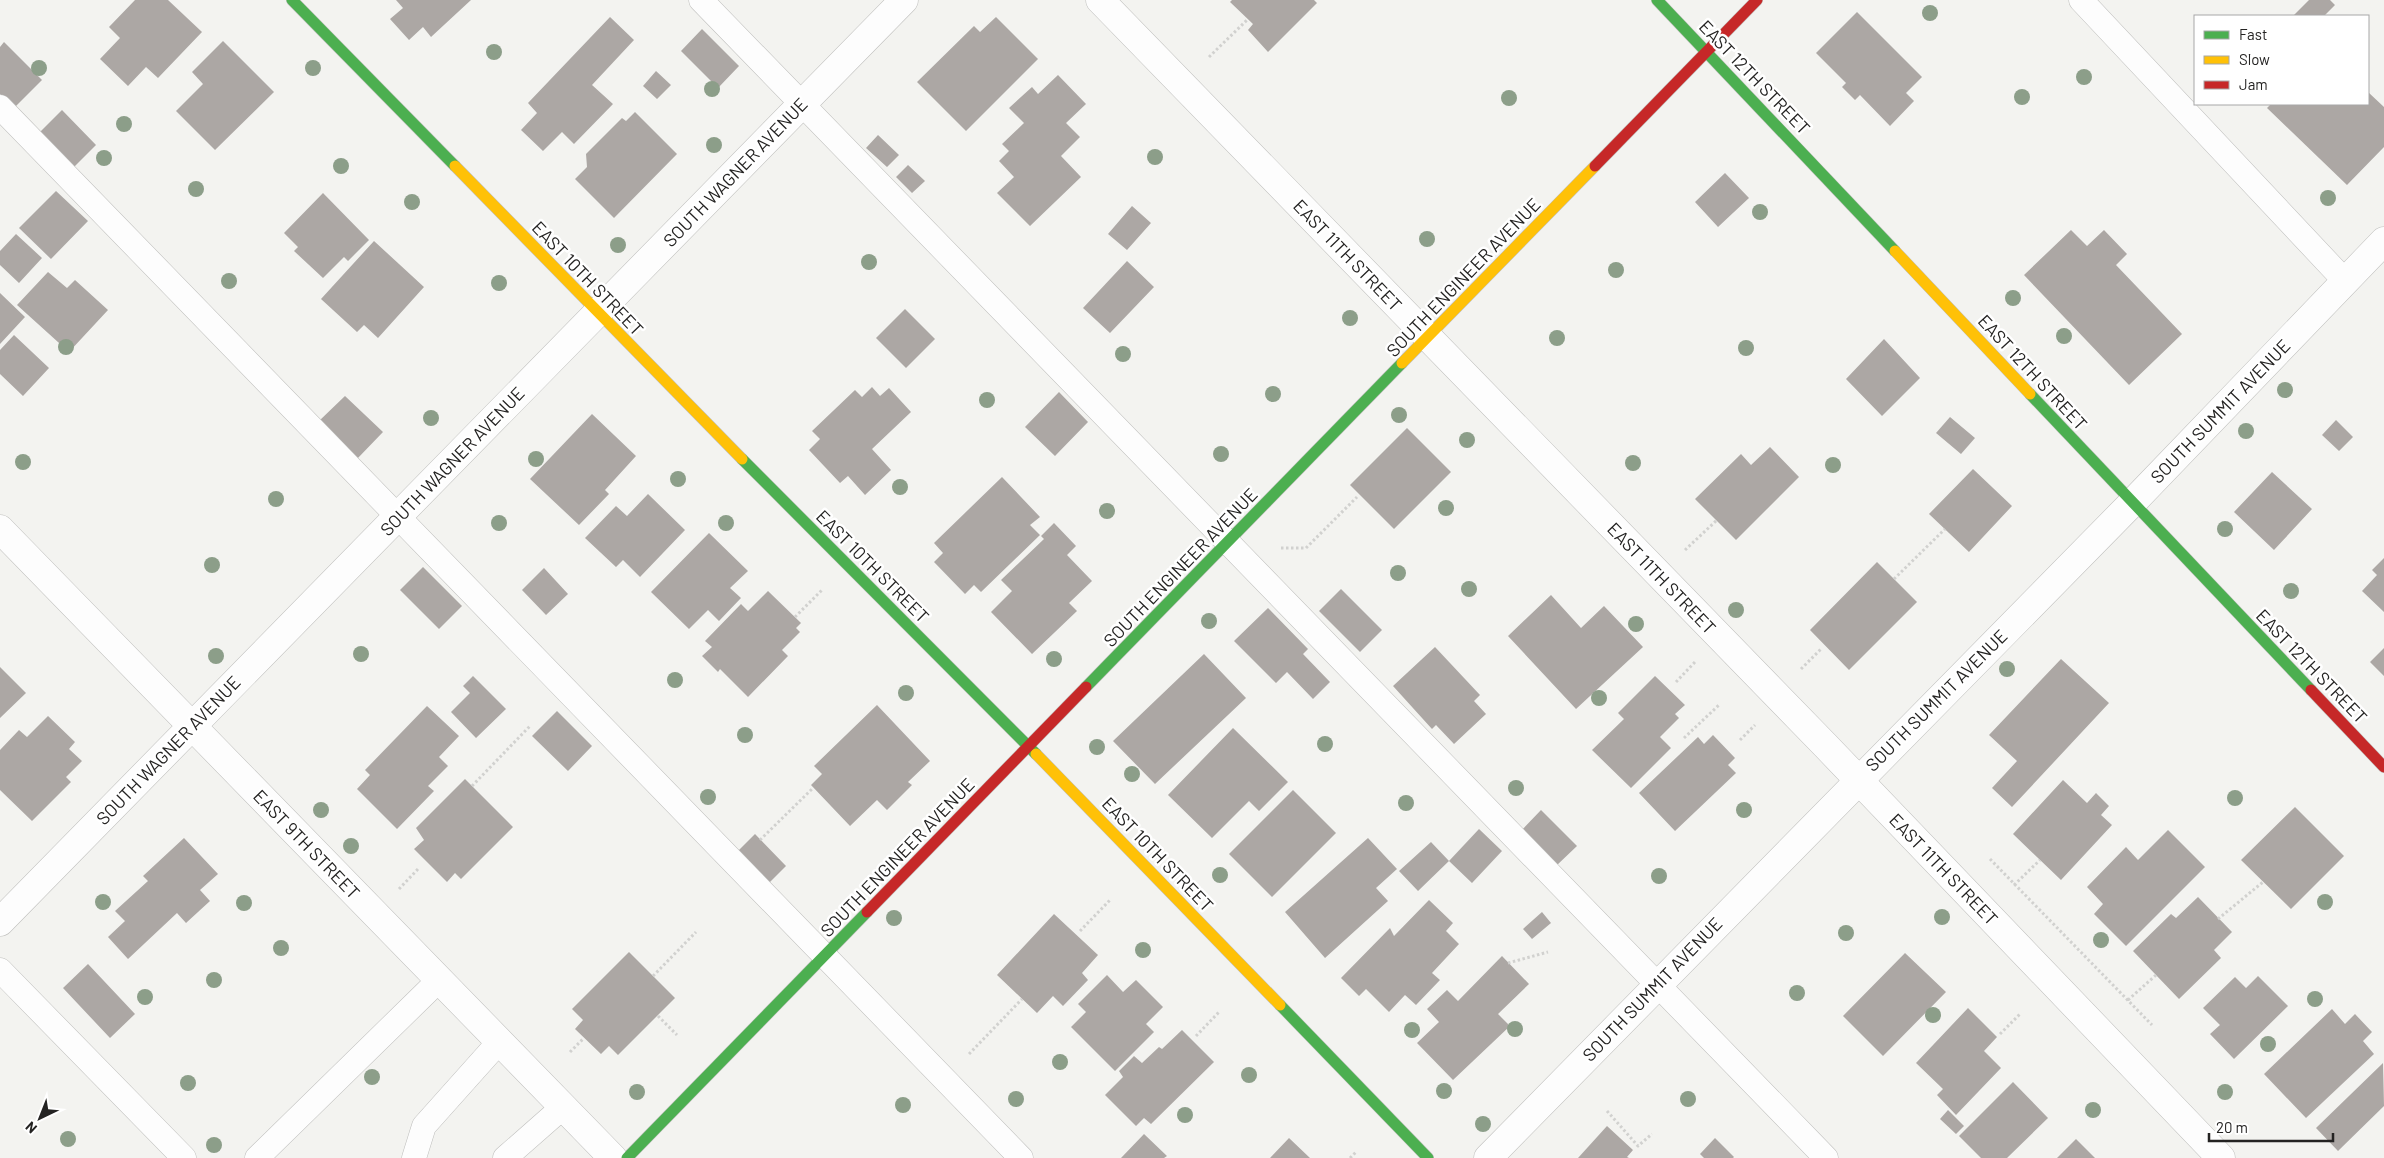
<svg xmlns="http://www.w3.org/2000/svg" width="2384" height="1158" viewBox="0 0 2384 1158" font-family="Barlow,sans-serif">
  <style>
    .building { fill: #aca7a4 }
    .lines { fill: none; stroke-linecap: round; stroke-linejoin: round }
    .lane-casing { stroke: #bebebc; stroke-width: 25 }
    .street-casing { stroke: #bebebc; stroke-width: 29 }
    .fast-casing { stroke: #bebebc; stroke-width: 12 }
    .slow-casing { stroke: #bebebc; stroke-width: 12 }
    .jam-casing { stroke: #bebebc; stroke-width: 12 }
    .path { stroke: #d1d1cf; stroke-width: 3; stroke-dasharray: 2.5 2.5; stroke-linecap: butt }
    .lane { stroke: #fdfdfd; stroke-width: 24 }
    .street { stroke: #fdfdfd; stroke-width: 28 }
    .fast { stroke: #4caf50; stroke-width: 11 }
    .slow { stroke: #ffc107; stroke-width: 11 }
    .jam { stroke: #c62828; stroke-width: 11 }
    .tree { fill: #8c9e89 }
    .labels { text-anchor: middle; dominant-baseline: central; stroke-width: 5; stroke-linejoin: round; paint-order: stroke }
    .street-label { font-size: 18px; fill: #242322; stroke: #fff }
  </style>
  <rect width="100%" height="100%" fill="#f3f3f0"/>
  <!-- building -->
  <path class="building" d="M135,0H168L202,32L158,78L146,67L128,86L100,59L120,38L109,27Z
    M396,0H471L431,37L423,27L409,40L390,19L403,8Z
    M1232,0H1314L1317,3L1268,52L1248,30L1253,24L1230,2Z
    M2309,0H2330L2335,5L2324,16H2293Z
    M1857,12L1922,77L1906,93L1914,101L1890,126L1860,95L1855,100L1842,87L1846,83L1816,53Z
    M610,17L634,40L592,85L613,104L574,144L562,132L543,151L521,130L537,113L528,103Z
    M996,17L1038,59L966,131L917,82L974,26L980,32Z
    M702,29L739,66L718,88L681,51Z
    M223,41L274,92L215,150L176,111L203,84L192,72Z
    M4,42L42,80L14,108L0,94V47Z
    M656,71L671,85L657,99L643,86Z
    M1058,75L1086,104L1066,123L1080,137L1061,156L1081,177L1030,226L997,193L1014,177L999,161L1009,151L1002,144L1024,123L1009,108L1032,87L1038,94Z
    M2368,92L2384,107V147L2347,185L2267,108L2271,104H2368Z
    M62,110L96,145L72,169L38,134Z
    M635,112L677,154L614,218L575,179L587,167L586,154L622,118L626,121Z
    M878,135L899,155L887,167L866,148Z
    M908,165L925,181L912,193L896,177Z
    M1725,173L1749,198L1718,227L1695,202Z
    M56,191L88,221L51,259L19,228Z
    M323,193L369,240L348,261L344,257L323,278L294,251L298,247L284,233Z
    M1132,206L1151,223L1127,250L1108,234Z
    M2071,230L2087,246L2104,230L2127,254L2116,265L2182,334L2129,385L2024,275Z
    M16,234L42,258L19,283L0,265V251Z
    M374,241L424,287L378,338L364,325L357,332L321,299Z
    M1127,261L1154,287L1110,333L1083,308Z
    M48,272L67,288L75,280L108,310L69,352L17,305Z
    M0,293L25,317L0,344Z
    M905,309L935,339L906,368L876,338Z
    M14,335L49,368L23,396L0,374V350Z
    M1884,339L1920,378L1882,416L1846,379Z
    M872,387L880,396L889,388L911,412L872,449L891,470L865,495L848,476L840,483L809,450L820,439L812,431L855,390L862,397Z
    M1059,392L1088,422L1055,456L1025,427Z
    M345,396L383,432L357,459L319,421Z
    M592,414L636,456L605,490L609,494L579,525L530,479Z
    M1950,417L1975,438L1961,454L1936,433Z
    M2336,420L2353,437L2339,451L2322,435Z
    M1407,428L1451,472L1394,529L1350,485Z
    M1770,447L1799,477L1736,540L1695,499L1741,454L1751,465Z
    M1973,469L2012,506L1969,552L1929,514Z
    M2272,472L2312,509L2274,550L2234,512Z
    M1002,477L1040,517L1030,525L1040,535L981,592L974,585L965,594L934,562L943,553L934,543Z
    M648,494L685,530L640,577L623,560L616,567L585,538L616,506L627,516Z
    M1054,523L1076,546L1067,555L1092,581L1069,603L1077,611L1032,654L991,612L1012,591L1001,580L1044,539L1041,536Z
    M709,533L748,571L730,588L741,598L719,621L708,610L689,629L651,592Z
    M2384,558V612L2362,591L2377,575L2372,570Z
    M1877,562L1917,602L1849,670L1810,630Z
    M423,567L462,606L439,629L400,590Z
    M544,568L568,594L546,615L522,590Z
    M1341,589L1382,630L1360,652L1319,611Z
    M768,591L801,623L796,628L800,632L782,650L788,656L748,697L720,669L718,672L702,656L712,647L705,641L741,604L748,611Z
    M1551,595L1581,628L1604,606L1643,647L1576,709L1508,636Z
    M1268,608L1308,649L1303,654L1330,682L1313,699L1287,672L1276,683L1234,641Z
    M1435,647L1480,695L1474,701L1486,714L1454,744L1436,725L1432,729L1393,686Z
    M2384,648V676L2370,662Z
    M1204,654L1246,698L1155,784L1113,741Z
    M2061,659L2109,703L2012,807L1992,788L2017,761L1989,735Z
    M0,667L26,693L0,718Z
    M473,676L506,709L476,738L451,712L470,693L463,686Z
    M1655,676L1685,705L1675,714L1679,718L1660,737L1671,748L1631,788L1592,750L1624,719L1618,713Z
    M877,705L930,761L908,782L912,785L887,810L877,800L850,826L811,785L822,774L814,766Z
    M427,706L459,736L439,757L448,766L428,786L434,791L397,829L357,789L370,775L365,770Z
    M557,711L592,746L568,771L532,736Z
    M48,716L75,742L69,749L82,761L66,777L71,782L32,821L0,790V750L19,730L27,737Z
    M1233,728L1288,782L1259,811L1249,801L1212,838L1168,795Z
    M1713,735L1735,758L1728,765L1736,773L1675,831L1639,793L1698,737L1704,744Z
    M465,779L513,827L461,879L455,873L447,882L414,849L424,840L416,828Z
    M2063,780L2087,803L2096,793L2109,806L2101,815L2112,825L2061,880L2013,834Z
    M1293,790L1336,833L1272,897L1229,854Z
    M2295,807L2344,856L2291,909L2241,860Z
    M1541,810L1577,846L1556,866L1520,832Z
    M1479,829L1502,851L1472,883L1449,861Z
    M2168,830L2205,867L2126,946L2094,914L2103,904L2087,887L2126,847L2138,860Z
    M755,834L786,866L767,885L736,853Z
    M184,838L218,874L200,890L210,901L186,923L177,913L128,959L108,937L125,921L115,911L148,881L143,876Z
    M1368,838L1397,869L1376,888L1388,901L1325,958L1285,912Z
    M1431,842L1449,861L1418,891L1399,871Z
    M2198,897L2232,932L2214,950L2221,958L2179,999L2133,951L2171,914L2176,918Z
    M1429,900L1453,923L1446,931L1459,944L1432,973L1440,980L1416,1005L1405,995L1389,1012L1366,989L1359,996L1341,978L1390,928L1394,936Z
    M1542,912L1551,923L1532,939L1523,929Z
    M1054,914L1098,955L1082,973L1088,980L1063,1006L1053,996L1037,1013L997,975Z
    M629,952L675,998L618,1055L609,1046L601,1054L575,1029L583,1020L572,1009Z
    M1905,953L1946,992L1883,1056L1843,1016Z
    M1502,956L1529,984L1498,1014L1510,1026L1453,1080L1417,1043L1439,1022L1427,1009L1447,990L1458,1001Z
    M88,964L135,1014L110,1038L63,988Z
    M1107,975L1123,992L1136,980L1163,1007L1146,1024L1154,1032L1115,1071L1071,1027L1086,1012L1078,1004Z
    M2258,976L2288,1006L2234,1059L2210,1034L2220,1025L2203,1008L2235,977L2246,988Z
    M1968,1008L1997,1037L1984,1051L2001,1068L1956,1115L1937,1095L1943,1089L1916,1063Z
    M2332,1009L2345,1024L2355,1014L2372,1032L2363,1041L2374,1054L2306,1118L2264,1074Z
    M1182,1030L1214,1062L1151,1124L1144,1118L1136,1126L1105,1095L1123,1077L1119,1071L1134,1056L1142,1063L1159,1047L1162,1049Z
    M2383,1063L2384,1106L2338,1151L2316,1128Z
    M2013,1082L2048,1118L2007,1158H1981L1959,1136Z
    M1948,1110L1964,1126L1956,1134L1940,1119Z
    M1607,1126L1633,1150L1627,1157L1629,1158H1578Z
    M1144,1134L1167,1156L1164,1158H1121Z
    M1289,1138L1310,1158H1270Z
    M1715,1138L1734,1157L1733,1158H1704L1700,1154Z
    M2076,1139L2095,1158H2057Z"/>
  <g class="lines">
    <!-- lane casing -->
    <g class="lane-casing">
      <path id="lane" d="M701,0L1826,1158
        M2081,0L2345,281
        M0,107L1021,1158
        M0,970L184,1158
        M257,1158L439,980
        M414,1158L424,1126L499,1042
        M505,1158L563,1107"/>
    </g>
    <!-- street casing -->
    <g class="street-casing">
      <path id="street" d="M1100,0L1825,745L2221,1158
        M0,529L613,1158
        M0,922L904,0
        M1488,1158L2132,503L2384,241"/>
    </g>
    <!-- fast casing -->
    <g class="fast-casing">
      <path id="fast" d="M292,0L455,166
        M1657,0L1895,251
        M2030,394L2311,690
        M742,459L1036,754
        M1086,687L1402,363
        M1280,1005L1428,1158
        M627,1158L867,912"/>
    </g>
    <!-- slow casing -->
    <g class="slow-casing">
      <path id="slow" d="M455,166L742,459
        M1895,251L2030,394
        M1402,363L1595,166
        M1036,754L1280,1005"/>
    </g>
    <!-- jam casing -->
    <g class="jam-casing">
      <path id="jam" d="M1595,166L1757,0
        M2311,690L2384,767
        M867,912L1086,687"/>
    </g>
    <!-- path -->
    <path class="path" d="M1209,57L1248,19
      M1281,548H1306L1357,497
      M1685,550L1717,520
      M1894,579L1945,529
      M795,617L823,589
      M1801,669L1822,648
      M1676,682L1695,662
      M1684,738L1720,704
      M1740,740L1755,725
      M472,786L530,726
      M760,840L813,788
      M1990,859L2152,1025
      M2014,885L2040,860
      M399,889L419,868
      M2218,919L2263,882
      M1080,931L1111,899
      M1508,963L1548,952
      M653,976L696,932
      M2128,1000L2156,975
      M658,1016L677,1035
      M2000,1034L2021,1013
      M1196,1036L1220,1011
      M570,1052L584,1038
      M969,1054L1022,999
      M1607,1111L1638,1146L1652,1134
      M1350,1158L1356,1152"/>
    <!-- lane -->
    <use href="#lane" class="lane"/>
    <!-- street -->
    <use href="#street" class="street"/>
    <!-- fast -->
    <use href="#fast" class="fast"/>
    <!-- slow -->
    <use href="#slow" class="slow"/>
    <!-- jam -->
    <use href="#jam" class="jam"/>
  </g>
  <!-- trees -->
  <g class="tree">
    <circle cx="1930" cy="13" r="8"/>
    <circle cx="494" cy="52" r="8"/>
    <circle cx="39" cy="68" r="8"/>
    <circle cx="313" cy="68" r="8"/>
    <circle cx="2084" cy="77" r="8"/>
    <circle cx="712" cy="89" r="8"/>
    <circle cx="2022" cy="97" r="8"/>
    <circle cx="1509" cy="98" r="8"/>
    <circle cx="124" cy="124" r="8"/>
    <circle cx="714" cy="145" r="8"/>
    <circle cx="1155" cy="157" r="8"/>
    <circle cx="104" cy="158" r="8"/>
    <circle cx="341" cy="166" r="8"/>
    <circle cx="196" cy="189" r="8"/>
    <circle cx="2328" cy="198" r="8"/>
    <circle cx="412" cy="202" r="8"/>
    <circle cx="1760" cy="212" r="8"/>
    <circle cx="1427" cy="239" r="8"/>
    <circle cx="618" cy="245" r="8"/>
    <circle cx="869" cy="262" r="8"/>
    <circle cx="1616" cy="270" r="8"/>
    <circle cx="229" cy="281" r="8"/>
    <circle cx="499" cy="283" r="8"/>
    <circle cx="2013" cy="298" r="8"/>
    <circle cx="1350" cy="318" r="8"/>
    <circle cx="2064" cy="336" r="8"/>
    <circle cx="1557" cy="338" r="8"/>
    <circle cx="66" cy="347" r="8"/>
    <circle cx="1746" cy="348" r="8"/>
    <circle cx="1123" cy="354" r="8"/>
    <circle cx="2285" cy="390" r="8"/>
    <circle cx="1273" cy="394" r="8"/>
    <circle cx="987" cy="400" r="8"/>
    <circle cx="1399" cy="415" r="8"/>
    <circle cx="431" cy="418" r="8"/>
    <circle cx="2246" cy="431" r="8"/>
    <circle cx="1467" cy="440" r="8"/>
    <circle cx="1221" cy="454" r="8"/>
    <circle cx="536" cy="459" r="8"/>
    <circle cx="23" cy="462" r="8"/>
    <circle cx="1633" cy="463" r="8"/>
    <circle cx="1833" cy="465" r="8"/>
    <circle cx="678" cy="479" r="8"/>
    <circle cx="900" cy="487" r="8"/>
    <circle cx="276" cy="499" r="8"/>
    <circle cx="1446" cy="508" r="8"/>
    <circle cx="1107" cy="511" r="8"/>
    <circle cx="499" cy="523" r="8"/>
    <circle cx="726" cy="523" r="8"/>
    <circle cx="2225" cy="529" r="8"/>
    <circle cx="212" cy="565" r="8"/>
    <circle cx="1398" cy="573" r="8"/>
    <circle cx="1469" cy="589" r="8"/>
    <circle cx="2291" cy="591" r="8"/>
    <circle cx="1736" cy="610" r="8"/>
    <circle cx="1209" cy="621" r="8"/>
    <circle cx="1636" cy="624" r="8"/>
    <circle cx="361" cy="654" r="8"/>
    <circle cx="216" cy="656" r="8"/>
    <circle cx="1054" cy="659" r="8"/>
    <circle cx="2007" cy="669" r="8"/>
    <circle cx="675" cy="680" r="8"/>
    <circle cx="906" cy="693" r="8"/>
    <circle cx="1599" cy="698" r="8"/>
    <circle cx="745" cy="735" r="8"/>
    <circle cx="1325" cy="744" r="8"/>
    <circle cx="1097" cy="747" r="8"/>
    <circle cx="1132" cy="774" r="8"/>
    <circle cx="1516" cy="788" r="8"/>
    <circle cx="708" cy="797" r="8"/>
    <circle cx="2235" cy="798" r="8"/>
    <circle cx="1406" cy="803" r="8"/>
    <circle cx="321" cy="810" r="8"/>
    <circle cx="1744" cy="810" r="8"/>
    <circle cx="351" cy="846" r="8"/>
    <circle cx="1220" cy="875" r="8"/>
    <circle cx="1659" cy="876" r="8"/>
    <circle cx="103" cy="902" r="8"/>
    <circle cx="2325" cy="902" r="8"/>
    <circle cx="244" cy="903" r="8"/>
    <circle cx="1942" cy="917" r="8"/>
    <circle cx="894" cy="918" r="8"/>
    <circle cx="1846" cy="933" r="8"/>
    <circle cx="2101" cy="940" r="8"/>
    <circle cx="281" cy="948" r="8"/>
    <circle cx="1143" cy="950" r="8"/>
    <circle cx="214" cy="980" r="8"/>
    <circle cx="1797" cy="993" r="8"/>
    <circle cx="145" cy="997" r="8"/>
    <circle cx="2315" cy="999" r="8"/>
    <circle cx="1933" cy="1015" r="8"/>
    <circle cx="1515" cy="1029" r="8"/>
    <circle cx="1412" cy="1030" r="8"/>
    <circle cx="2268" cy="1044" r="8"/>
    <circle cx="1060" cy="1062" r="8"/>
    <circle cx="1249" cy="1075" r="8"/>
    <circle cx="372" cy="1077" r="8"/>
    <circle cx="188" cy="1083" r="8"/>
    <circle cx="1444" cy="1091" r="8"/>
    <circle cx="637" cy="1092" r="8"/>
    <circle cx="2225" cy="1092" r="8"/>
    <circle cx="1016" cy="1099" r="8"/>
    <circle cx="1688" cy="1099" r="8"/>
    <circle cx="903" cy="1105" r="8"/>
    <circle cx="2093" cy="1110" r="8"/>
    <circle cx="1185" cy="1115" r="8"/>
    <circle cx="1483" cy="1124" r="8"/>
    <circle cx="68" cy="1139" r="8"/>
    <circle cx="214" cy="1145" r="8"/>
  </g>
  <g class="labels">
    <!-- street labels -->
    <g class="street-label">
      <text transform="translate(1755 77) rotate(46)">EAST 12TH STREET</text>
      <text transform="translate(735 172) rotate(-46)">SOUTH WAGNER AVENUE</text>
      <text transform="translate(1348 255) rotate(46)">EAST 11TH STREET</text>
      <text transform="translate(1463 277) rotate(-46)">SOUTH ENGINEER AVENUE</text>
      <text transform="translate(588 278) rotate(46)">EAST 10TH STREET</text>
      <text transform="translate(2033 372) rotate(47)">EAST 12TH STREET</text>
      <text transform="translate(2220 411) rotate(-46)">SOUTH SUMMIT AVENUE</text>
      <text transform="translate(452 461) rotate(-46)">SOUTH WAGNER AVENUE</text>
      <text transform="translate(873 566) rotate(45)">EAST 10TH STREET</text>
      <text transform="translate(1180 567) rotate(-46)">SOUTH ENGINEER AVENUE</text>
      <text transform="translate(1662 578) rotate(46)">EAST 11TH STREET</text>
      <text transform="translate(2312 666) rotate(46)">EAST 12TH STREET</text>
      <text transform="translate(1936 700) rotate(-45)">SOUTH SUMMIT AVENUE</text>
      <text transform="translate(168 750) rotate(-46)">SOUTH WAGNER AVENUE</text>
      <text transform="translate(307 844) rotate(46)">EAST 9TH STREET</text>
      <text transform="translate(1158 854) rotate(46)">EAST 10TH STREET</text>
      <text transform="translate(897 857) rotate(-46)">SOUTH ENGINEER AVENUE</text>
      <text transform="translate(1944 869) rotate(46)">EAST 11TH STREET</text>
      <text transform="translate(1652 989) rotate(-46)">SOUTH SUMMIT AVENUE</text>
    </g>
  </g>
  <!-- legend -->
  <rect x="2194" y="15" width="175" height="90" fill="#ffffff" stroke="#a7a7a7"/>
  <rect x="2204" y="31" width="25" height="8" fill="#4caf50" stroke="#a7a7a7"/>
  <text x="2239" y="40" font-size="15" fill="#242322">Fast</text>
  <rect x="2204" y="56" width="25" height="8" fill="#ffc107" stroke="#a7a7a7"/>
  <text x="2239" y="65" font-size="15" fill="#242322">Slow</text>
  <rect x="2204" y="81" width="25" height="8" fill="#c62828" stroke="#a7a7a7"/>
  <text x="2239" y="90" font-size="15" fill="#242322">Jam</text>
  <!-- north arrow -->
  <g transform="translate(40 1118) rotate(223)" stroke="#ffffff" stroke-width="4" paint-order="stroke">
  <path d="M0-4L9 19L0 12L-9 19Z" fill="#242322"/>
  <text y="-8" font-size="14" font-weight="bold" text-anchor="middle" fill="#242322">N</text>
  </g>
  <!-- scale -->
  <path d="M2209 1133v8h124v-8" fill="none" stroke="#242322" stroke-width="2.5"/>
  <text x="2216" y="1133" font-size="15" fill="#242322" stroke="#ffffff" stroke-width="4" paint-order="stroke">20 m</text>
</svg>
